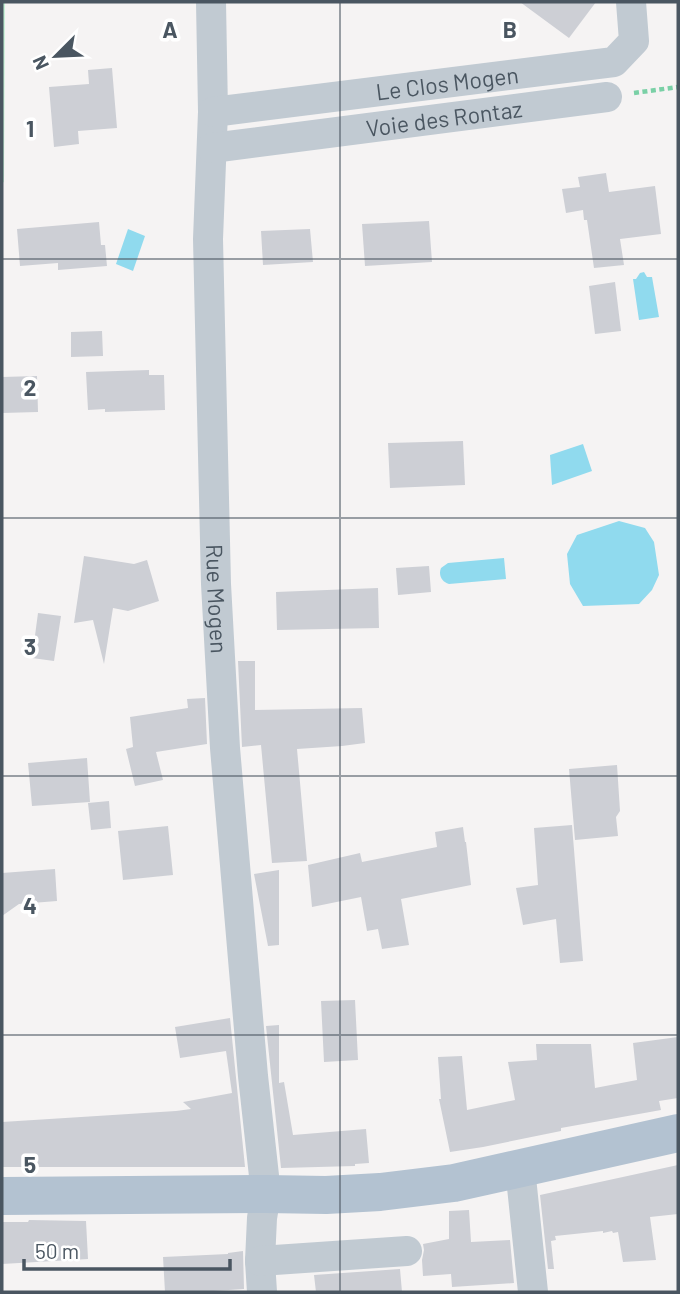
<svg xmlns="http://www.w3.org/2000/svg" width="680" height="1294" viewBox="0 0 680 1294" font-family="Barlow,sans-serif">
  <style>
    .grass { fill: #c3f1d5 }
    .water { fill: #90daee }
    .building { fill: #cdcfd5 }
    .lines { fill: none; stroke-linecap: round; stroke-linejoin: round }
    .path { stroke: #7ad0a6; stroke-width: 4.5; stroke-dasharray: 5 3.5; stroke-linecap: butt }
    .minor { stroke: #c1cad2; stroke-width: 30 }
    .major { stroke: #b3c2d1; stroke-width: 38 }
    .grid { fill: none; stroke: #4a5661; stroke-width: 2; stroke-opacity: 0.55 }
    .labels { text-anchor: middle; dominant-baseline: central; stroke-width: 7; stroke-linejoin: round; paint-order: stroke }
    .street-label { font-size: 23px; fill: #4a5661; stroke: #fff }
    .grid-label { font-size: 23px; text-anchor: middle; font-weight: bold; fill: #4a5661; stroke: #fff; stroke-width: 7; stroke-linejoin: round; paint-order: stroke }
  </style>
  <rect width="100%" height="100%" fill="#f5f3f3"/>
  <!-- grass -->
  <path class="grass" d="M2,2H5L4,182L2,183Z"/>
  <!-- water -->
  <path class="water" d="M128,229L145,236L133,271L116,264Z
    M644,272L647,277H652L659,317L639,320L633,279H636L640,273Z
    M583,444L592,471L552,485L550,455Z
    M619,521L645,528L654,542L659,575L652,590L639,604L583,606L570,584L567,554L577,535Z
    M504,558L506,579L449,584C442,582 438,575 441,568L448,563Z"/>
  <!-- building -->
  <path class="building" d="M520,2H596L569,38Z
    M112,68L117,128L78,131L79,144L54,147L49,87L89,84L88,70Z
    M606,173L609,192L655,186L661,234L620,239L624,265L594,268L587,220H584L583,210L566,213L562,189L580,187L578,177Z
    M429,221L432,262L365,266L362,224Z
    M99,222L101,245H105L107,266L58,270V263L20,266L17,229Z
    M310,229L313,262L263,265L261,231Z
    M615,282L621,331L595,334L589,286Z
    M102,331L103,356L71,357V332Z
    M149,370V375H164L165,410L105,412V409L88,410L86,372Z
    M37,376L38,412L2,413V377Z
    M463,441L465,485L390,488L388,443Z
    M84,556L134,564L147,560L159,601L128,611L113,608L104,664L93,620L74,623Z
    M429,566L431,592L398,595L396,568Z
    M378,588L379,628L277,630L276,592Z
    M38,613L61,616L54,661L32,658Z
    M238,661H255V710L362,708L365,743L342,746L297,749L307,861L272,863L261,745L242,747Z
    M205,698L207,744L156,752L163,780L135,786L126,749L133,747L130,717L188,708L187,699Z
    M87,758L90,802L32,806L28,763Z
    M617,765L620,811L616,817L618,836L575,840L569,769Z
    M109,801L111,828L91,830L88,803Z
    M572,825L583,961L560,963L556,919L523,925L516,888L538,885L534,828Z
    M168,826L173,875L123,880L118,831Z
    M463,827L465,842H466L471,885L401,899L409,945L382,949L378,929L367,931L361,897L312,907L308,865L360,853L362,862L437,847L435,832Z
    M55,869L57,901L19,904L2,916V873Z
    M279,870V945L268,946L254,874Z
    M355,1000L358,1060L324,1062L321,1001Z
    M230,1018L245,1167H2V1122L176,1111L191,1109L183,1102L232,1093L226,1051L180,1058L175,1027Z
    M279,1025V1083L284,1082L293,1135L366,1129L369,1163L355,1164V1166L281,1168L266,1026Z
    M678,1037V1098L659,1101L661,1110L561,1128V1131L483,1147L450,1152L439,1099H441L438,1057L462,1056L467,1110L515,1100L508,1062L537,1060L536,1044H591L595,1088L637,1080L633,1043Z
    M678,1165V1214L650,1217L656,1260L623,1262L618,1232L613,1233L612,1231L603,1233V1231L555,1236L556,1240L551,1241L554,1269H548L540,1195Z
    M469,1210L471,1242L510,1240L514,1283L452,1287L451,1274L423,1276L422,1260L424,1250L423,1244L449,1239V1211Z
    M29,1220L86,1221L88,1259L2,1264V1222H28Z
    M243,1251L244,1289L198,1292H165L163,1257L228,1254V1253Z
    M400,1269L402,1292H316L314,1275Z"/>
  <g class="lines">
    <!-- path -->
    <path class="path" d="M634,93L678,87"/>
    <!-- minor -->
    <g class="minor">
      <path id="s1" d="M211,2L213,112L208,239L216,584L225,748L253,1076L266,1194L262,1218L260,1261L262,1292"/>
      <path id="s2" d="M213,112L614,62L634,41L631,2"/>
      <path id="s3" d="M212,148L607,97"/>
      <path d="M520,1168L533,1292"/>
      <path d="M260,1261L407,1251"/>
    </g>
    <!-- major -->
    <path class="major" d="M2,1196L266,1194L326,1195L380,1192L454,1183L678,1133"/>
  </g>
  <!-- grid -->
  <path class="grid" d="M340,2V1292M2,259H678M2,518H678M2,776H678M2,1035H678"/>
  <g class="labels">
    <!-- street labels -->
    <g class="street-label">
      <text stroke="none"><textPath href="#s2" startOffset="236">Le Clos Mogen</textPath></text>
      <text stroke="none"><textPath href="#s3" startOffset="234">Voie des Rontaz</textPath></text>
      <text stroke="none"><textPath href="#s1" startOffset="597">Rue Mogen</textPath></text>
    </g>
  </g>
  <g class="grid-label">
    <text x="170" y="38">A</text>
    <text x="510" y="38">B</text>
    <text x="30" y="137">1</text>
    <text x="30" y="396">2</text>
    <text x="30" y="655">3</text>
    <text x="30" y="914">4</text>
    <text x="30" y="1173">5</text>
  </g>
  <!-- border -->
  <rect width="680" height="1294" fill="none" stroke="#4a5661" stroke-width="7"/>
  <!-- north arrow -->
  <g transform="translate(56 56) rotate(246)" stroke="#ffffff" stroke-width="5" paint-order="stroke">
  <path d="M0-5L12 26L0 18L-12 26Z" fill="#4a5661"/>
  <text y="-10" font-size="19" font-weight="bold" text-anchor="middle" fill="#4a5661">N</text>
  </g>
  <!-- scale -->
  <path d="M24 1259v10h206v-10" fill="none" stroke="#4a5661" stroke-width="3.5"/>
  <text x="35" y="1259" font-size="21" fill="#4a5661" stroke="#ffffff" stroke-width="5" paint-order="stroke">50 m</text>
</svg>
